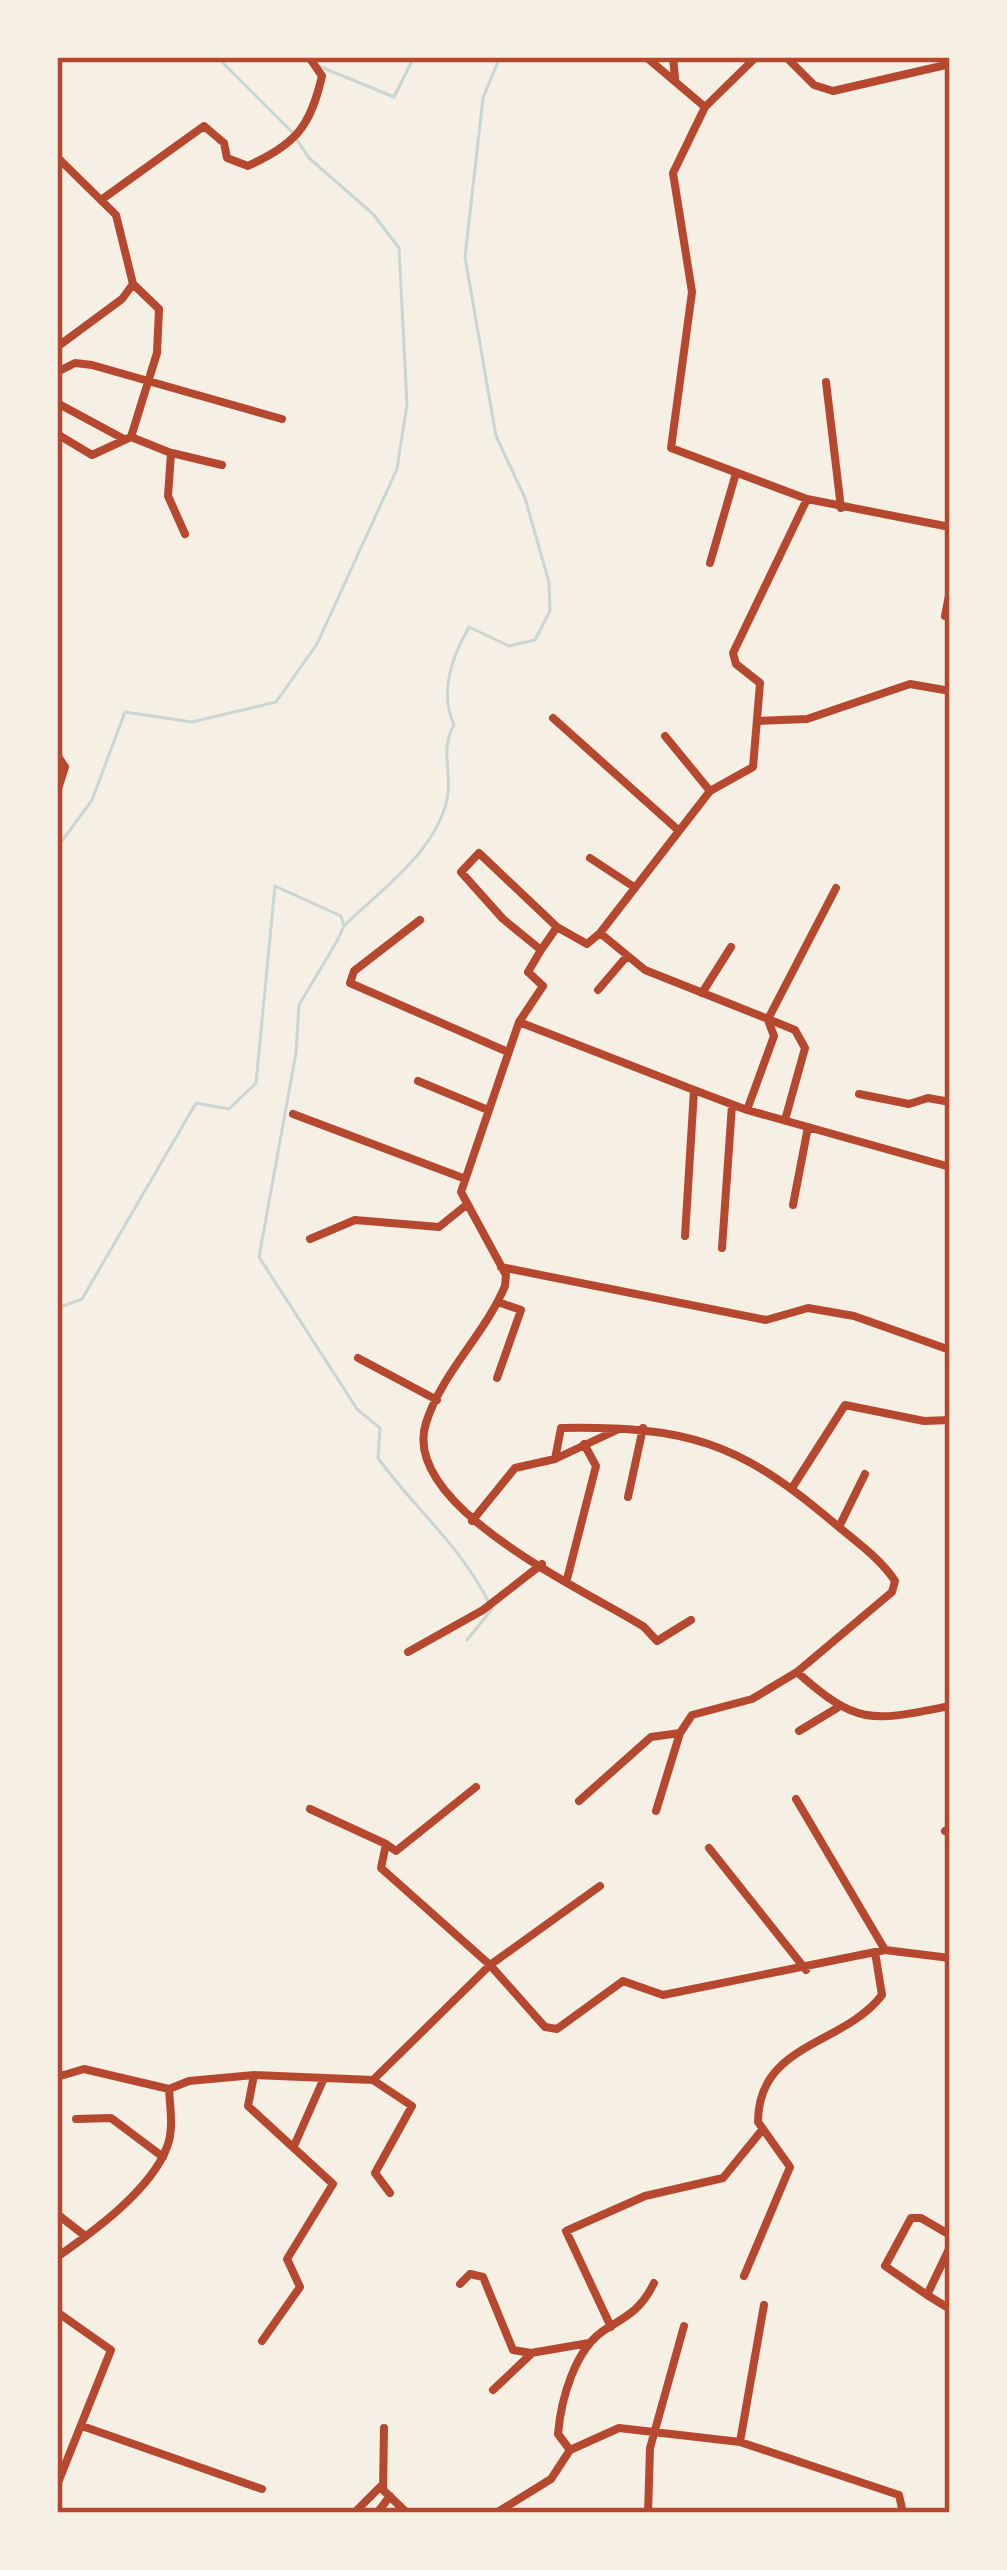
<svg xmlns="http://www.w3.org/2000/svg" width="1007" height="2570" viewBox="0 0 1007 2570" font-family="'PT Sans Narrow',sans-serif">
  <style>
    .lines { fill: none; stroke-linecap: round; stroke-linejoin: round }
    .stream { stroke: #c9d6d2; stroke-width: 3 }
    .minor { stroke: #b5482f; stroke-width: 8 }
    .neatline { fill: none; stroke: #b5482f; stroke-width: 4.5 }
  </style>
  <rect width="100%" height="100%" fill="#f6efe4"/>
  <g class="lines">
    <!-- stream -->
    <path class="stream" d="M217,57L292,132
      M321,67L394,97L414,57
      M57,858L59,845L92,800L125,712L192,722L276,702L317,644L397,469L407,404L399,248L373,214L309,158L297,140
      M345,925C381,890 435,852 447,800C453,773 439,751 454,725C439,692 452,657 469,627L509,646L535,640L550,611L549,582L525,498L496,436L465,257L483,98L500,57
      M57,1308L82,1299L196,1103L229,1109L256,1083L275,886L341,916L344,926L337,941L299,1005L296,1053L259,1257L357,1409L380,1428L378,1458C414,1508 460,1545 488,1601
      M467,1640L492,1609"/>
    <!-- minor -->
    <path class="minor" d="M646,57L705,107
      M673,57L675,78
      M756,57L705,107L673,173L692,292L671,448L807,499L950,527
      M786,57L814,85L833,91L950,64
      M57,157L116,215L133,284L122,299L57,347
      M101,200L204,126L224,143L227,158L248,166C296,143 310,128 322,76L309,57
      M57,372L75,363L92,365L282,419
      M826,382L841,508
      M57,403L122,438
      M57,434L92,455L131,437L171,453L168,496L185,534
      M131,437L157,353L159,309L133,284
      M172,453L222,465
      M807,499L733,653L736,664L760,683L753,767L710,791L600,933L645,970L768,1019L836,888
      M710,563L736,473
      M950,590L945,616H950
      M553,718L678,830
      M758,721L807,719L910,684L950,691
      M665,736L710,791
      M57,755L65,767L57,792
      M590,858L634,887
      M420,920L354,971L350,983L508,1052
      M557,927L479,853L461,872L503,919L541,950L557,927L587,944L600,933
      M541,950L528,972L543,986L519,1022L461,1192L506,1275L505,1286C485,1334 441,1374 426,1423C399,1506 587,1591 644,1627L657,1641L691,1620
      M598,990L627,956
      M702,993L731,947
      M768,1019L795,1030L805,1048L785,1120
      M519,1022L694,1090
      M418,1081L488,1110
      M859,1094L909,1104L928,1098L950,1102
      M747,1110L774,1036L768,1020
      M293,1114L463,1178
      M793,1205L808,1127
      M685,1236L694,1090L747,1110L950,1167
      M310,1239L355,1220L439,1227L465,1206
      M722,1248L732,1105
      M501,1267L766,1320L808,1308L854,1316L950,1350
      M358,1358L437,1400
      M497,1378L521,1310L498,1302
      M557,1458L619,1429
      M792,1488L845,1405L924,1421L950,1420
      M628,1497L643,1428
      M472,1521L515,1468L555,1459L561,1428C686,1426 738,1441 834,1523C855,1541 880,1558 895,1581L892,1592L797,1672
      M839,1527L865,1474
      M567,1579L596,1466L584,1444
      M408,1652L483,1610L542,1564
      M799,1731L837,1708
      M796,1799L885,1950
      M579,1801L651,1737L680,1733L692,1715L752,1699L797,1672C858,1727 873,1721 950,1706
      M310,1809L386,1844L381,1868L490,1965L600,1886
      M656,1811L680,1733
      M945,1831L950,1833
      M386,1844L396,1851L476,1787
      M709,1848L806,1970
      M254,2075L248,2106L333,2184L287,2259L300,2287L262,2341
      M57,2077L84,2069L169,2089L189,2081L254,2075L373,2080L490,1965L545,2027L557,2029L623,1981L663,1995L885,1950L950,1958
      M373,2080L412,2106L375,2173L390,2193
      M76,2119L111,2118L163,2157
      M294,2146L324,2078
      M57,2214L84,2235
      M950,2247L927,2295L950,2309
      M57,2257C93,2232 151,2190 167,2147C174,2129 170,2108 169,2089
      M744,2276L790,2167L758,2122C758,2043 843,2046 882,1995L875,1952
      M460,2284L470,2274L483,2277L513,2350L531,2353L589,2343
      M927,2295L885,2266L911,2218H921L950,2235
      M57,2312L111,2350L57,2485
      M611,2327L566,2231L645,2196L723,2178L762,2130
      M493,2390L531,2354
      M82,2426L262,2489
      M740,2442L764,2305
      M570,2450L558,2434C561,2399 575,2348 606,2329C629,2315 642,2308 654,2283
      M383,2489L384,2428
      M354,2513L380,2487L407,2513
      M377,2513L390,2496
      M496,2513L551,2479L570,2450L619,2428L740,2442L899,2495L903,2513
      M648,2513L650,2448L684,2326"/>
  </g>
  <!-- border -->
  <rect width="1007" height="2570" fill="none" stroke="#f6efe4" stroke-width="120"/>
  <rect x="60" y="60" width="887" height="2450" class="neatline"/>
</svg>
